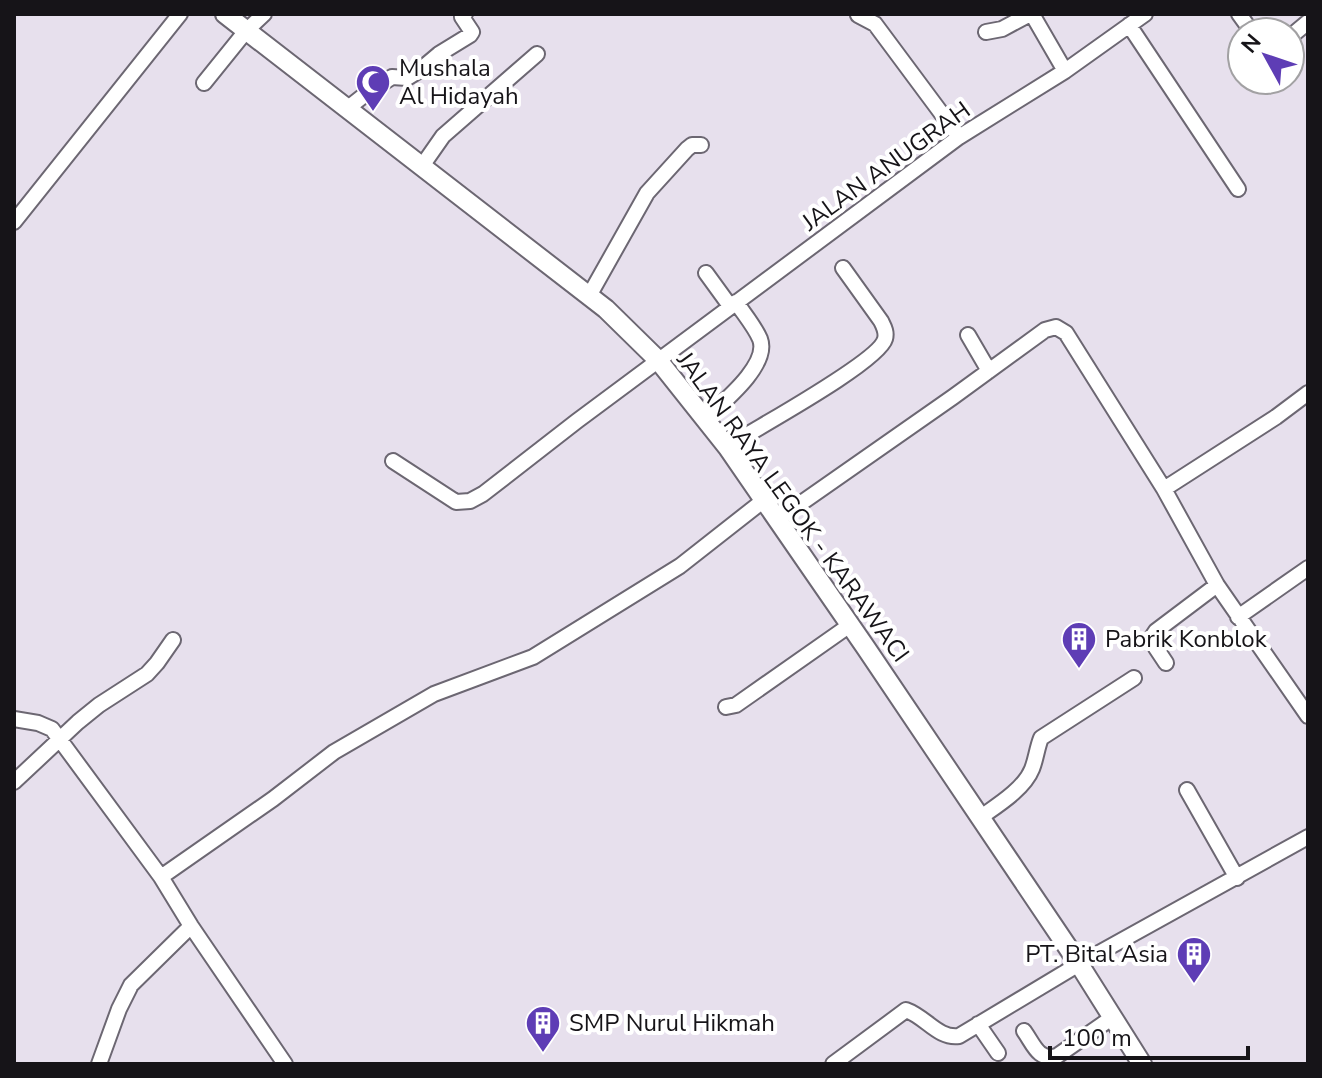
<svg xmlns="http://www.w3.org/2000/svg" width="1322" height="1078" viewBox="0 0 1322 1078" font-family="'Nunito Sans',sans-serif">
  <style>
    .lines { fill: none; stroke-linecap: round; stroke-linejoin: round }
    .minor-casing { stroke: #6c6772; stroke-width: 18 }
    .major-casing { stroke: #6c6772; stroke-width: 22 }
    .minor { stroke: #fff; stroke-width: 14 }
    .major { stroke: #fff; stroke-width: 18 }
    .labels { text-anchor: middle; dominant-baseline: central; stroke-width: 8; stroke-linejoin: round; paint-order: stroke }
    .poi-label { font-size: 24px; fill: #161418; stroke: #fff; text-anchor: start }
    .street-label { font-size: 24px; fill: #161418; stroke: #fff }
  </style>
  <rect width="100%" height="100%" fill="#e7e0ed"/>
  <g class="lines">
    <!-- minor casing -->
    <g class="minor-casing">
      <path id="minor" d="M1032,14L1065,71
        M1239,14L1252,32
        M858,15L875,24L959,137
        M1129,25L1238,189
        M986,32L1002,29L1030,14
        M1290,37L1308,22
        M204,83L246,31L264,14
        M348,108L367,93L392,77L407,78L420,70L439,54L470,35L472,32L462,17L465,14
        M422,166L443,136L537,54
        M14,222L180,14
        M706,273L730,306
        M589,296L647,193L687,149L692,145H701
        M968,335L989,371
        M705,419C722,403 770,365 760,339C755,327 744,314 736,302
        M728,448L740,439C764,424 879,361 885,339C887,332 884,327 881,321L843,268
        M393,461L456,502L470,501L483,494L577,421L959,137L1065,71L1145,14
        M1164,489L1276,417L1308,393
        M777,520L953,397L1045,330L1056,327L1066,333L1164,489L1217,585L1308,716
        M1238,617L1308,568
        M1166,663L1156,648L1152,637L1156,631L1217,585
        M726,707L736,705L850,625
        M14,719L38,723L52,729L161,877L191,926L285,1064
        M14,782L78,722L99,705L147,674L157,663L173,640
        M1187,790L1237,878
        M981,817C998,805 1024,789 1032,769C1036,759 1037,748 1041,738L1134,678
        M161,877L273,799L334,752L434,694L533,657L680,566L764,500
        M978,1024L998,1053
        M1024,1031C1034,1045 1038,1061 1057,1056L1113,1017
        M99,1064L119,1009L131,985L191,926
        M833,1064L906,1010C926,1017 938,1039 959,1036L1079,964L1308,837"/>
    </g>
    <!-- major casing -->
    <g class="major-casing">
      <path id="major" d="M225,14L606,309L658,360L728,448L866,648L1079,964L1142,1064"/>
    </g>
    <!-- minor -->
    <use href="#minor" class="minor"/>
    <!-- major -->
    <use href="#major" class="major"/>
  </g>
  <!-- icons -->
  <defs>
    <g id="mosque-pin" transform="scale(1.8)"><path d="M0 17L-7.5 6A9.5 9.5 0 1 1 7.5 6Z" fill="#5e3db5" stroke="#fff"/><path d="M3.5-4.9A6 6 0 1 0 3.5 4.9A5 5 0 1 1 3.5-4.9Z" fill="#fff"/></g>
    <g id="building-pin" transform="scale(1.8)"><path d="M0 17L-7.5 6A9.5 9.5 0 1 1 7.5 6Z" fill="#5e3db5" stroke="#fff"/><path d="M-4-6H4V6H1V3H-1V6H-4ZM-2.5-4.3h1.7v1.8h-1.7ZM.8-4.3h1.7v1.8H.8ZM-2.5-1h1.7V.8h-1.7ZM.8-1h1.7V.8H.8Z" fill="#fff"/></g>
  </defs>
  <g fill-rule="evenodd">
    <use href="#mosque-pin" x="373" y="82"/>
    <use href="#building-pin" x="1079" y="639"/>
    <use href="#building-pin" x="1194" y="954"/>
    <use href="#building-pin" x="543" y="1023"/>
  </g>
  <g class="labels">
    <!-- poi labels -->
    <g class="poi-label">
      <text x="399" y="68">Mushala<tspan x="399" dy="28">Al Hidayah</tspan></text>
      <text x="1105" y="639">Pabrik Konblok</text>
      <text x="1168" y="954" text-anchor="end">PT. Bital Asia</text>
      <text x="569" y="1023">SMP Nurul Hikmah</text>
    </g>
    <!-- street labels -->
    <g class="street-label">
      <text transform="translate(886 166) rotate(-36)">JALAN ANUGRAH</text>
      <text transform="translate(793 507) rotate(54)">JALAN RAYA LEGOK - KARAWACI</text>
    </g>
  </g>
  <!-- border -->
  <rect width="1322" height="1078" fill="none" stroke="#161418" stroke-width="32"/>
  <!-- north arrow -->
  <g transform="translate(1266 56) rotate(310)"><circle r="38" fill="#ffffff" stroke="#a2a1a3" stroke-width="2"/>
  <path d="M0-6L14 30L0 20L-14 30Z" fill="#5e3db5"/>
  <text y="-12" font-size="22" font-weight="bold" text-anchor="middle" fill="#161418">N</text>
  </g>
  <!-- scale -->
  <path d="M1050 1046v12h198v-12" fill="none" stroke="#161418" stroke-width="4"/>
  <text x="1062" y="1046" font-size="24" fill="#161418" stroke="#ffffff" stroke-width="6" paint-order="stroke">100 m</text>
</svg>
